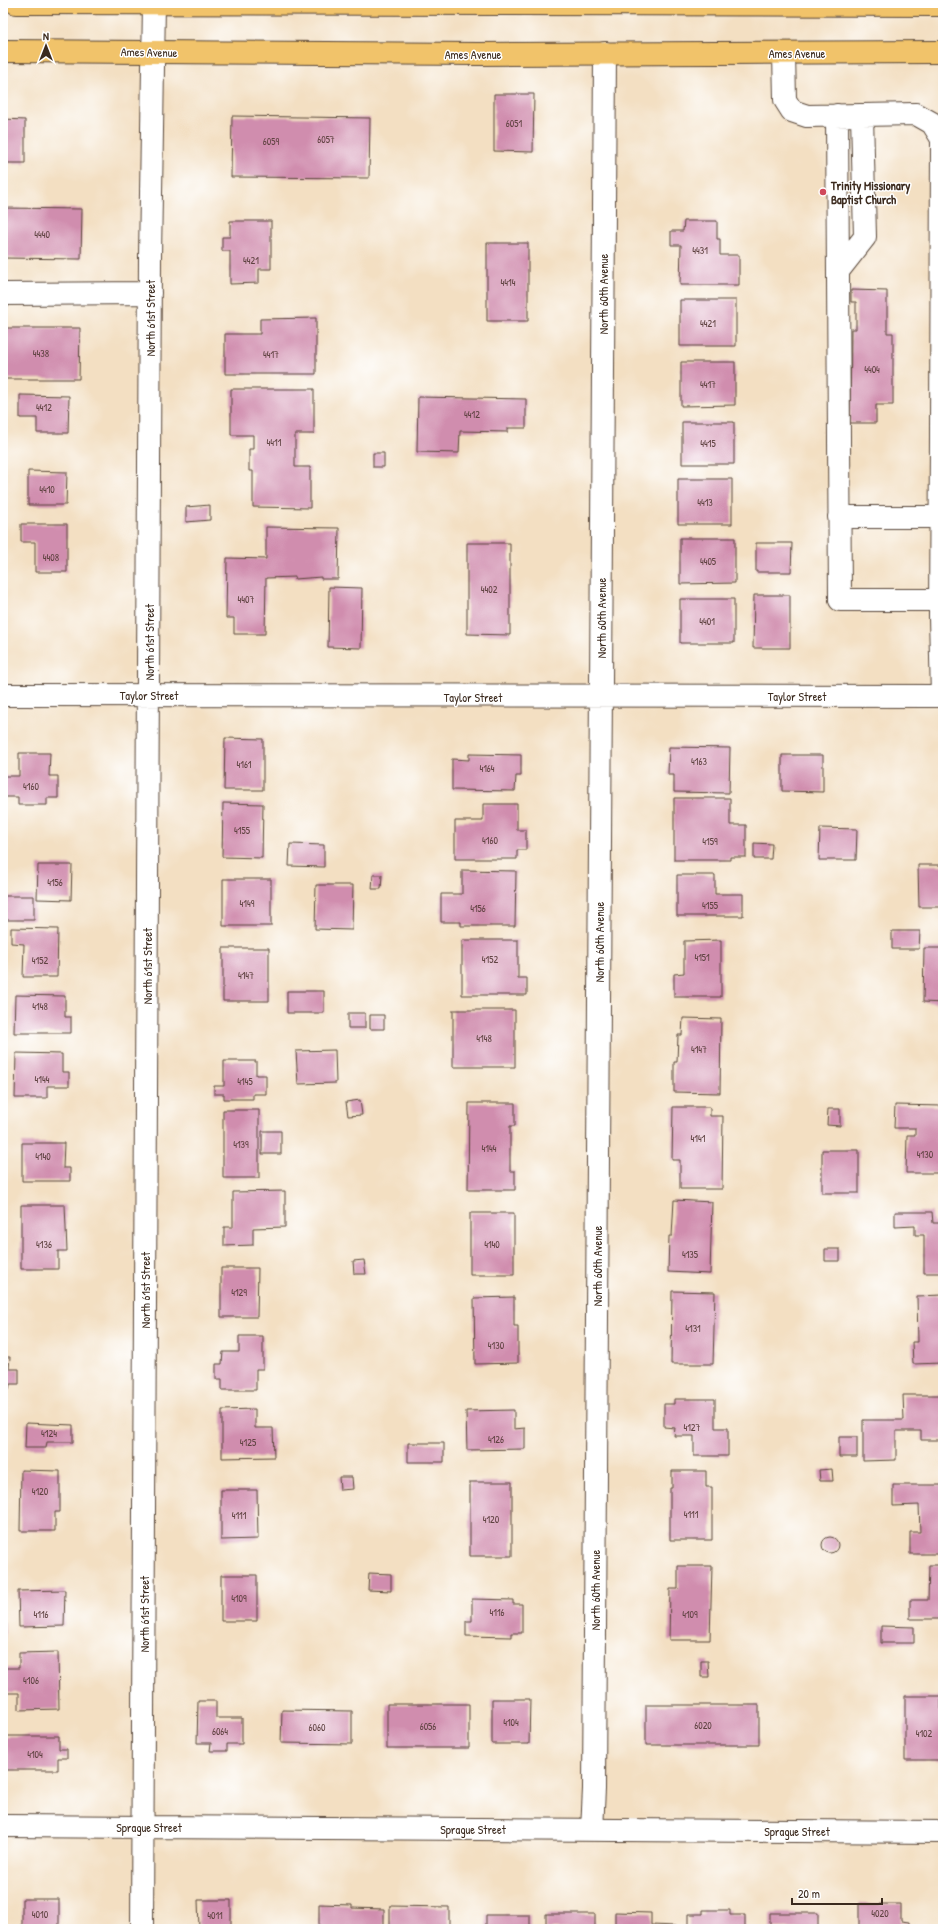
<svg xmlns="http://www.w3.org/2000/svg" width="946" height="1932" viewBox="0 0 946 1932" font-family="'Patrick Hand',sans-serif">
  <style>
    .building { fill: #d08dae }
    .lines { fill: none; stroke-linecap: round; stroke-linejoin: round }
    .minor-casing { stroke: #574537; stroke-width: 24 }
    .major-casing { stroke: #574537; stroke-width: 24 }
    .minor { stroke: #fff; stroke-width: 22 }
    .major { stroke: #f1c36a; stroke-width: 22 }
    .poi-dot { fill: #d1495b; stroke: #fff; stroke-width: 1.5 }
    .labels { text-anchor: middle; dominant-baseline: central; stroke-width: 3; stroke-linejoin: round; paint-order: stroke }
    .number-label { font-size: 10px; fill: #604342 }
    .street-label { font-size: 12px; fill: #3b2a1e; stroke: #fff }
    .poi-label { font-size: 12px; font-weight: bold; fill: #3b2a1e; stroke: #fff; text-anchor: start }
  </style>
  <rect width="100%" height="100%" fill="#fff"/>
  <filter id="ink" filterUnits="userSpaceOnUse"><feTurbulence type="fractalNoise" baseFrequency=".025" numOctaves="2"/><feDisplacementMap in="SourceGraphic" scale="8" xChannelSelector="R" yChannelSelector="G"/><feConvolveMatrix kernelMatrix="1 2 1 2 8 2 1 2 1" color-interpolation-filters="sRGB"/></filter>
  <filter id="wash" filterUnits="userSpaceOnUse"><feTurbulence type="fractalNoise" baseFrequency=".012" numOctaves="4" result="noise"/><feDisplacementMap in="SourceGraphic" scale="16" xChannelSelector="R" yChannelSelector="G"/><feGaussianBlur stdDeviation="0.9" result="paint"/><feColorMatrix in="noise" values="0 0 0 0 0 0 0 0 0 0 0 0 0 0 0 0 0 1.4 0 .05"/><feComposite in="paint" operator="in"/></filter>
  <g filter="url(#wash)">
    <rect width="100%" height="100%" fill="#f3dfc2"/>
    <g id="blocks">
      <!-- building -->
      <path class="building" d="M494,94H534L533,152L494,151Z
        M232,116L370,118L369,178L231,177Z
        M3,119L25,120V163H3Z
        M3,208L82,209L81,259L3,258Z
        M230,221H271V269H259V283L230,284V251H222V237H230Z
        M684,221H717V239H720V255H739V285H680L681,245H671V231H683Z
        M487,243H528V321H487Z
        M851,290L887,291V333H893V405H876V423H850L851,329H856V302H851Z
        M680,300H736V346H680Z
        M316,318V374H225V334H260V319Z
        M3,328H80L79,379H3Z
        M681,362H735V405L681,406Z
        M231,389H314V434H295V467H310V508L253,507V471H249V449H253V435H231Z
        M20,395L69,396L68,433H37V418H20Z
        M418,397L526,399V428H508V432L460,431L459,453L417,452Z
        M682,422H734V464H682Z
        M373,453H384V467H373Z
        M28,471L67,472L66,505H28Z
        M678,479H732V524H678Z
        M210,505V520L186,522V507Z
        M21,524H67V572H35V542H21Z
        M266,527L339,528L338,579H321V577L295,579V577L266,578L265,634H234V618H226L227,558L266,559Z
        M680,538H735V583L680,584Z
        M467,543H510V635L467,634Z
        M756,543H792L791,572H756Z
        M329,587L362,588L361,648L328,647Z
        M754,595H790V648H753Z
        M680,599H734V643H680Z
        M225,738L263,739V790H224Z
        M669,747L730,748L729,793L674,792V775H668Z
        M19,753H50L49,776H58V798H47V805H18V797H3V776H19Z
        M469,754L521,755V776H516L515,791L452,790V759L469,760Z
        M782,755H823V792L782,791Z
        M674,798H730V825H746V857H730V860H674Z
        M223,803L263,804L262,858L222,857Z
        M483,804H517V830H526V850H517V859H455V821H483Z
        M820,828L857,829L856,860H819Z
        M754,843L772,844L771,859H754Z
        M290,844L324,845V867L289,866Z
        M38,865H72L71,900L37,899Z
        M918,865H943V907H919Z
        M462,870L516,871L515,926H461V922H441V894H462Z
        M373,875H382L381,889H372Z
        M677,875H715V894H743V916H677Z
        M223,879H271V926H223Z
        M316,885H353L352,930L315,929Z
        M3,896H34V920H3Z
        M11,928L58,929L57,977H23L24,944L11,943Z
        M892,931H920L919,949H892Z
        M462,940H518V978H527V995H462Z
        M721,940V997H674V974L684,973V941Z
        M223,948H269V1001H223Z
        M924,948H943V1003L923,1002Z
        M287,991H324V1013H287Z
        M15,995L65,996V1017H71V1033H14Z
        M453,1010H515V1067H453Z
        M348,1013H365V1028H348Z
        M370,1015H384V1029H370Z
        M683,1018L721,1019L720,1093L674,1092V1062H677L678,1035H682Z
        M335,1050L336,1083L298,1084L296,1051Z
        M16,1053L62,1054V1072H69V1086H47V1098H15Z
        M224,1061H256V1075H266V1094H253V1099H224V1094H214V1086H224Z
        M360,1100L362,1115L348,1116L346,1102Z
        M469,1103H515V1126H510V1171H515V1190H468Z
        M895,1105L943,1106V1173H906L907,1135H915V1128H894Z
        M673,1107H710V1116H723L722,1189H680V1160H672Z
        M828,1109H840V1126L827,1125Z
        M223,1110H259V1178H223Z
        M262,1131H281V1154H262Z
        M22,1143H64L63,1168H70V1181H22Z
        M822,1150H859V1193H822Z
        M285,1191V1227L253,1228V1245L224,1246V1227H233V1192Z
        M674,1200L712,1202L710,1274L668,1272L669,1236H672Z
        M21,1205H65L67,1251H58V1269H21Z
        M895,1212H932L933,1223H943V1273H924V1235H915V1226L895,1227Z
        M470,1213H514V1275H470Z
        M825,1249H840V1261H825Z
        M364,1260L366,1274H354L353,1261Z
        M221,1268H258L257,1317H221Z
        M672,1291L715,1292L713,1364H671Z
        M943,1295L942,1363L913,1364L912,1342H918L917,1296Z
        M514,1297V1326H518V1363L475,1364L474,1298Z
        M239,1336H263V1369H256V1390H222V1379H216V1364H222L223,1352H239Z
        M3,1357H10L9,1369H19V1384H10L9,1390H3Z
        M903,1395H943V1440H921V1431H896V1460L863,1461V1420H904Z
        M674,1399H715V1428H728V1456H694V1436H674L675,1428L664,1427V1404H674Z
        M255,1409V1428H273L274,1457L222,1458V1410Z
        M514,1410V1429L525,1428V1449L467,1450L466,1411Z
        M26,1423L73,1425V1442H47L46,1448H25Z
        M839,1437H857V1457H839Z
        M408,1443H444V1462H408Z
        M832,1469L833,1481H820L819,1470Z
        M21,1470L60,1471V1512H55V1531H20Z
        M672,1471H706V1487H712V1540H670V1488H672Z
        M339,1477H352L353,1489L340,1490Z
        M470,1482H512V1556H470Z
        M893,1485H943V1554H910V1532H920L919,1505L893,1506Z
        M221,1490H257L258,1539L221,1540Z
        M822 1545a8 8 0 1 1 16 0a8 8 0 1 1-16 0Z
        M929,1565H943V1619H910V1600H928Z
        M678,1566H712L710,1640H669L670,1589H678Z
        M369,1573L391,1574V1591L368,1590Z
        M221,1575H257V1621H221Z
        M65,1590L64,1626L19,1627L18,1591Z
        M472,1599L513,1600V1604H522V1633H512V1637L466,1636V1621H472Z
        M3,1622H5V1642H3Z
        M881,1626L914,1627V1643H881Z
        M58,1652L59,1709L19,1710V1693H3V1668H19V1653Z
        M701,1661H708L709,1677H701Z
        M905,1696H941V1712H943V1753H941V1760H905Z
        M492,1699H530L529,1744H492Z
        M198,1701H216V1718H242V1744H227V1751H210L211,1743H197Z
        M387,1704H469V1748H387Z
        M646,1705H759V1745H646Z
        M282,1710L352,1711V1744L281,1743Z
        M3,1736H59V1749H67V1758H58V1770H3Z
        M22,1899H59V1929H22Z
        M198,1900H231V1929H199Z
        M319,1904L352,1905V1908L384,1909V1929H319Z
        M859,1904H901V1921L909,1922V1929H859Z
        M390,1906L449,1907V1929H390Z
        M703,1910H730V1915H745V1929H689V1914H703Z
        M615,1912L651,1913V1925L675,1926V1929H615Z
        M770,1913H818V1929H770Z
        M546,1914H595V1929H546Z
        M486,1915H530V1929H486Z"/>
    </g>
  </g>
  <g filter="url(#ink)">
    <use href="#blocks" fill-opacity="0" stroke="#574537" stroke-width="1"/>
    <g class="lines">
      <!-- minor casing -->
      <g class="minor-casing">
        <path id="minor" d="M784,53L785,100L792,111L807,116L916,114L932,123L942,139L941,436
          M837,115L840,600H940
          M839,270L865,237L862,115
          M3,294L150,293
          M839,517H940
          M3,695L943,696
          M942,696L940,617L941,436H943
          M3,1826L943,1832
          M592,1830L594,1789L605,53
          M142,1929L150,257L154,3"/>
      </g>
      <!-- major casing -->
      <g class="major-casing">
        <path id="major" d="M16,3L943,5
          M3,51L479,54L943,52"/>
      </g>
      <!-- minor -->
      <use href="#minor" class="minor"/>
      <!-- major -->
      <use href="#major" class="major"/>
    </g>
  </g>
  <!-- markers -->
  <circle class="poi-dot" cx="823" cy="192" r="4"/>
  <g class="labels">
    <!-- number labels -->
    <g class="number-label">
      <text x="514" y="123">6051</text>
      <text x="326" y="139">6057</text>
      <text x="271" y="141">6059</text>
      <text x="42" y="234">4440</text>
      <text x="700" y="250">4431</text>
      <text x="251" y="260">4421</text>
      <text x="508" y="282">4414</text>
      <text x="708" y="323">4421</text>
      <text x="41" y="353">4438</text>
      <text x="271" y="354">4417</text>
      <text x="872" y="369">4404</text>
      <text x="708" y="384">4417</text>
      <text x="44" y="407">4412</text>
      <text x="472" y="414">4412</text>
      <text x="274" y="442">4411</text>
      <text x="708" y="443">4415</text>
      <text x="47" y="489">4410</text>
      <text x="705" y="502">4413</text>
      <text x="51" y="557">4408</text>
      <text x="708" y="561">4405</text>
      <text x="489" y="589">4402</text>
      <text x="246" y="599">4407</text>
      <text x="707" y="621">4401</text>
      <text x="699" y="761">4163</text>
      <text x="244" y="764">4161</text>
      <text x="487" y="768">4164</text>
      <text x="31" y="786">4160</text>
      <text x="242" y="830">4155</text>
      <text x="490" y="840">4160</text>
      <text x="710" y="841">4159</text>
      <text x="55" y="882">4156</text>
      <text x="247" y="903">4149</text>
      <text x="710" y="905">4155</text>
      <text x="478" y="908">4156</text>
      <text x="702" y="957">4151</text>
      <text x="490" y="959">4152</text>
      <text x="40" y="960">4152</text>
      <text x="246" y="975">4147</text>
      <text x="40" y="1006">4148</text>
      <text x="484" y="1038">4148</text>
      <text x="699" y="1049">4147</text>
      <text x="42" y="1079">4144</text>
      <text x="245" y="1081">4145</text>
      <text x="698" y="1138">4141</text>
      <text x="241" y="1144">4139</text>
      <text x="489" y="1148">4144</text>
      <text x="925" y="1154">4130</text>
      <text x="43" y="1156">4140</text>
      <text x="44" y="1244">4136</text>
      <text x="492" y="1244">4140</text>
      <text x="690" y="1254">4135</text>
      <text x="239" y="1292">4129</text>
      <text x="693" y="1328">4131</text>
      <text x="496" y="1345">4130</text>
      <text x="692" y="1427">4127</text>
      <text x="49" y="1433">4124</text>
      <text x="496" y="1439">4126</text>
      <text x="248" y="1442">4125</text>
      <text x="40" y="1491">4120</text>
      <text x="691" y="1514">4111</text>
      <text x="239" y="1515">4111</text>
      <text x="491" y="1519">4120</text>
      <text x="239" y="1598">4109</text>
      <text x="497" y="1612">4116</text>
      <text x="41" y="1614">4116</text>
      <text x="690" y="1614">4109</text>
      <text x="31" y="1680">4106</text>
      <text x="511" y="1722">4104</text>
      <text x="703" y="1725">6020</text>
      <text x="428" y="1726">6056</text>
      <text x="317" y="1727">6060</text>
      <text x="220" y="1731">6064</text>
      <text x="924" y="1733">4102</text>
      <text x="35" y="1754">4104</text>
      <text x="880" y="1913">4020</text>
      <text x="40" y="1914">4010</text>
      <text x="215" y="1915">4011</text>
    </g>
    <!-- street labels -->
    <g class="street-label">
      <text transform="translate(149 52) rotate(1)">Ames Avenue</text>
      <text x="797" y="53">Ames Avenue</text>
      <text x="473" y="54">Ames Avenue</text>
      <text transform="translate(603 294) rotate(-90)">North 60th Avenue</text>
      <text transform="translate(150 318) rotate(-90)">North 61st Street</text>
      <text transform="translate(601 618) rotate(-90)">North 60th Avenue</text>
      <text transform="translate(149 642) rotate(-90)">North 61st Street</text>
      <text x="149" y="695">Taylor Street</text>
      <text x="797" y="696">Taylor Street</text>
      <text x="473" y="697">Taylor Street</text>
      <text transform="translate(599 942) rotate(-90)">North 60th Avenue</text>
      <text transform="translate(147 966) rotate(-90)">North 61st Street</text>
      <text transform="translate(597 1266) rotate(-90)">North 60th Avenue</text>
      <text transform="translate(145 1290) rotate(-90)">North 61st Street</text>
      <text transform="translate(595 1590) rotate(-90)">North 60th Avenue</text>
      <text transform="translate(144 1614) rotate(-90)">North 61st Street</text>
      <text x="149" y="1827">Sprague Street</text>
      <text x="473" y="1829">Sprague Street</text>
      <text x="797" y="1831">Sprague Street</text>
    </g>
    <!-- poi labels -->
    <g class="poi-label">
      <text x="831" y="185">Trinity Missionary<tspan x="831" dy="14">Baptist Church</tspan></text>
    </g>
  </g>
  <!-- margin -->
  <rect width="946" height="1932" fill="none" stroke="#fff" stroke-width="16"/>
  <!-- north arrow -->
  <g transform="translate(46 46)" stroke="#ffffff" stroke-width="3" paint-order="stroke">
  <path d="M0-3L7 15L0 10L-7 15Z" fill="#3b2a1e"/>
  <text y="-6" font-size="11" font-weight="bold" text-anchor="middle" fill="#3b2a1e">N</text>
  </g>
  <!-- scale -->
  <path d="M792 1898v6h90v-6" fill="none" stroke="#3b2a1e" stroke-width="2"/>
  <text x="798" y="1898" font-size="12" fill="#3b2a1e" stroke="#ffffff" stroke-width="3" paint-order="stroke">20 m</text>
</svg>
